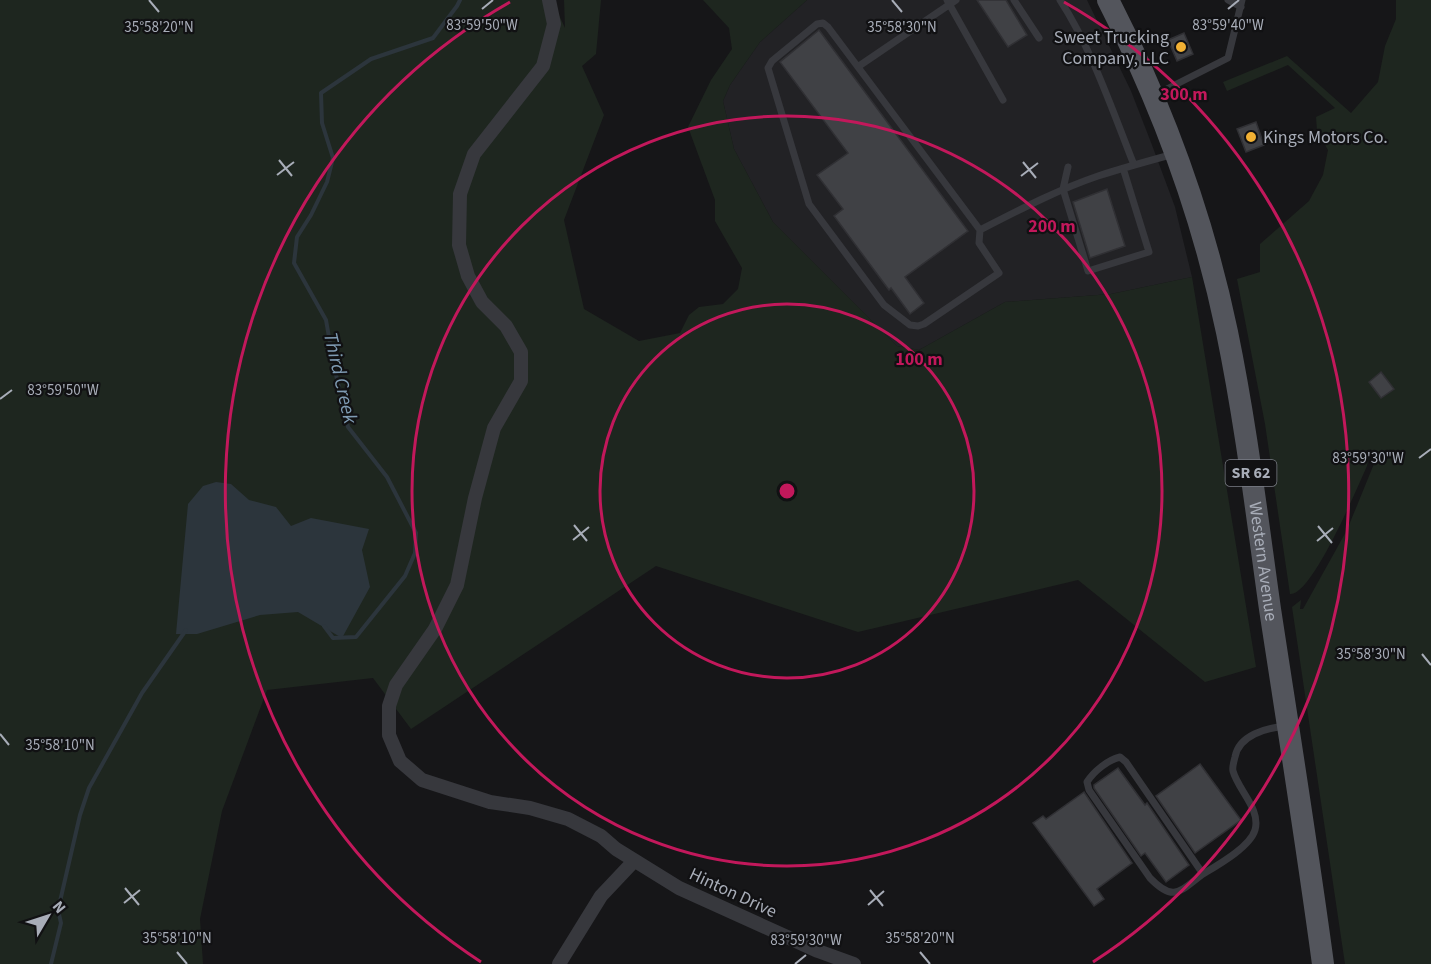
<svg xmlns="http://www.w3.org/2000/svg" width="1431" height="964" viewBox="0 0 1431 964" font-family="'Source Sans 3',sans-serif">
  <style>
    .built { fill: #222225 }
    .green { fill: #1e261f }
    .water { fill: #2c353c }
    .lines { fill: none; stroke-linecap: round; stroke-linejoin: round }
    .stream { stroke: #2c353c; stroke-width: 4 }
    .building { fill: #404145; stroke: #303034; stroke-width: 1.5 }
    .lane { stroke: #37383d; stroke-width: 7 }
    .street { stroke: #37383d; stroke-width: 14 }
    .primary { stroke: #53555c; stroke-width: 22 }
    .ticks { fill: none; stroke: #a8adb8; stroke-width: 2 }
    .ring { fill: none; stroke: #c2185b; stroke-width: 3 }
    .poi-dot { fill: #f2b134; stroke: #111113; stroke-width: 2 }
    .labels { text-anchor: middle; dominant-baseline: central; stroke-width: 4.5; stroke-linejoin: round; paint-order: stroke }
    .shield { fill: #111113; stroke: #7b7e86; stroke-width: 1.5 }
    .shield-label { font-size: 16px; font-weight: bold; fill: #a8adb8 }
    .poi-label { font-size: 18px; fill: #a8adb8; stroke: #111113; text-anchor: end }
    .street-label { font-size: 18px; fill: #a8adb8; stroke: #111113 }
    .water-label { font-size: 20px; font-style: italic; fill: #7f9bb3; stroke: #111113 }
    .ticks-label { font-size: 15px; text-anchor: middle; fill: #a8adb8; stroke: #111113; stroke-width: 4.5; stroke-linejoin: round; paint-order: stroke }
    .centre { fill: #c2185b; stroke: #111113; stroke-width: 3 }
    .ring-label { font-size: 18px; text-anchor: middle; font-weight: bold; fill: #c2185b; stroke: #111113; stroke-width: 4.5; stroke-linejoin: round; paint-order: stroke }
  </style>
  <rect width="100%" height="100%" fill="#161618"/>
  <!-- built -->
  <path class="built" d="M807,0H1087L1131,91L1152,145L1175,207L1192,277L1111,294L1005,302L919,350L897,346L773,222L734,149L723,101L730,85L760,42Z"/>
  <!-- green -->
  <path class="green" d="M0,0H552L565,28L564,0H601L596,54L582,66L604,115L564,220L584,309L639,341L680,333L689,315L699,307L723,304L738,289L742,268L715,221V200L688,127L711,80L732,49L729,28L703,0H807L760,42L730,85L723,101L734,149L773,222L897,346L919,350L1005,302L1111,294L1192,277L1256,667L1205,682L1078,580L858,632L656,566L411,729L373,678L267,690L222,811L200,919L203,964H0Z
    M1396,0H1431V964H1345L1292,607L1301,600L1300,609H1303L1347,530L1378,454L1370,449L1367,466C1357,488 1312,596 1290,594L1265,424L1237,279L1260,272V244L1309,201L1323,175L1328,150L1317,131L1316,117L1335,108L1288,65L1227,91L1223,82L1287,56L1351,113L1378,82L1385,46L1396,19Z"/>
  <!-- water -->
  <path class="water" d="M216,482L231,484L249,500L276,507L291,526L311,518L369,529L362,550L370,587L342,638L298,612L260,615L197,634H176L188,504L203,486Z"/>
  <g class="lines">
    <!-- stream -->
    <path class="stream" d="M324,626L333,638L356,637L405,576L415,553L416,533L387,477L348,427L334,366L326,320L294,263L297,237L311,215L327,182L333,158L322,123L321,93L371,59L433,38L457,6L460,0
      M51,964L61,923L58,910L80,815L89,788L142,693L186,630"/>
  </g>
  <!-- building -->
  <path class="building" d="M977,0H1006L1027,35L1008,47Z
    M819,30L968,231L905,277L924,303L910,314L891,288L889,290L834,216L843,209L817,175L848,153L780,62Z
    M1184,33L1193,54L1177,61L1168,40Z
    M1256,122L1264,145L1246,152L1237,129Z
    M1107,189L1125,246L1090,258L1073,202Z
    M1381,372L1394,389L1381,398L1369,382Z
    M1200,764L1241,820L1195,853L1156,796Z
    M1118,768L1145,805L1147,803L1189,865L1166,882L1145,853L1141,856L1094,788V785Z
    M1084,792L1132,863L1097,889L1104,899L1094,906L1033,823L1043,816L1046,819Z"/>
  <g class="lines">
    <!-- lane -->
    <path class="lane" d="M947,0L1003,100
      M1014,0L1039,38
      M1060,0C1091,47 1113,112 1134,165
      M1228,0L1241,7
      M859,66L956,0
      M1155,95L1228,58L1242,0
      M1068,167L1063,189L1088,271L1149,252L1123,168
      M980,230L979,243L999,273L924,324L918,326L910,325L884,305L809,204L768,68L772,61L817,24L823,23L828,27L980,230C1019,210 1057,190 1098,176C1123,168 1148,161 1174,154
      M1203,874C1180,891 1174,903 1150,878L1089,790L1087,782C1094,771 1108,760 1120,757L1126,762L1203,874C1218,865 1250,847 1255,830C1261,809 1238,790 1233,771C1232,767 1234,761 1235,757C1239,735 1266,728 1286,726"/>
    <!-- street -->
    <path class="street" d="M549,0L554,24L543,66L474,154L460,194L459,245L468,276L482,302L506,326L521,352V381L494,428L475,498L457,585L435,629L396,685L389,706V735L400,761L422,780L490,802L530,808L568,819L601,836L616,849L679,888L818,951L854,964
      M559,964L601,896L634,861"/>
    <!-- primary -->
    <path class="primary" id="s1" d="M1108,0C1162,105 1203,217 1227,332C1246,424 1257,517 1270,609C1288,727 1307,845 1323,964"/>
  </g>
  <!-- ticks -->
  <path class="ticks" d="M149,0L159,12M892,0L902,12M482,9L493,0M1228,9L1239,0M279,160L292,176M1023,162L1036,178M277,175L294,162M1021,176L1038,163M0,399L12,390M1419,458L1431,449M574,525L587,541M1318,526L1332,543M573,540L589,527M1317,541L1333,528M1422,654L1431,665M0,734L9,745M125,888L139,905M870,890L883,906M124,903L140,890M868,905L884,891M177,952L187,964M920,952L930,964M795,964L806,955"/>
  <!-- distance rings -->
  <g class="ring">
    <circle cx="787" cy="491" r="187"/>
    <circle cx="787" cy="491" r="375"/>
    <path d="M481 962A562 562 0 0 1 510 2M1064 2A562 562 0 0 1 1093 962"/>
  </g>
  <!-- markers -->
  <g class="poi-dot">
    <circle cx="1181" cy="47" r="6"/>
    <circle cx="1251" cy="137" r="6"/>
  </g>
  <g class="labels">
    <!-- shield labels -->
    <rect class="shield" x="1225.5" y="460" width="51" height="26" rx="4.5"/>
    <g class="shield-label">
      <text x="1251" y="473">SR 62</text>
    </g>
    <!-- poi labels -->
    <g class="poi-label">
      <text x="1169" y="37">Sweet Trucking<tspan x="1169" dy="21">Company, LLC</tspan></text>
      <text x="1263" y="137" text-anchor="start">Kings Motors Co.</text>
    </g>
    <!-- street labels -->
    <g class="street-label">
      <text stroke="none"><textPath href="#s1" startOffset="586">Western Avenue</textPath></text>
      <text transform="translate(733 893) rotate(25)">Hinton Drive</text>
    </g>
    <!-- water labels -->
    <g class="water-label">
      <text transform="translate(340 378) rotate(77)">Third Creek</text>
    </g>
  </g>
  <g class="ticks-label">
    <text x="482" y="30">83°59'50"W</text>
    <text x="1228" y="30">83°59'40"W</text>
    <text x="159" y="32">35°58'20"N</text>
    <text x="902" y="32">35°58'30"N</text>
    <text x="63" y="395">83°59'50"W</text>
    <text x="1368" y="463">83°59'30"W</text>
    <text x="1371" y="659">35°58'30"N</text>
    <text x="60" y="750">35°58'10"N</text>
    <text x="177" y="943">35°58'10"N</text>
    <text x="920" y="943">35°58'20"N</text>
    <text x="806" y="945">83°59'30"W</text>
  </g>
  <circle cx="787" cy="491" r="9" class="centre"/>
  <g class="ring-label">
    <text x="1184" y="100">300 m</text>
    <text x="1052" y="232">200 m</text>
    <text x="919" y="365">100 m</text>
  </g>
  <!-- north arrow -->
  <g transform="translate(48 916) rotate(51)" stroke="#111113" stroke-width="4.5" paint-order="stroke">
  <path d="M0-4.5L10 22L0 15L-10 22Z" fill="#a8adb8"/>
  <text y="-9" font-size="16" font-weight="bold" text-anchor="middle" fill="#a8adb8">N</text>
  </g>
</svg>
